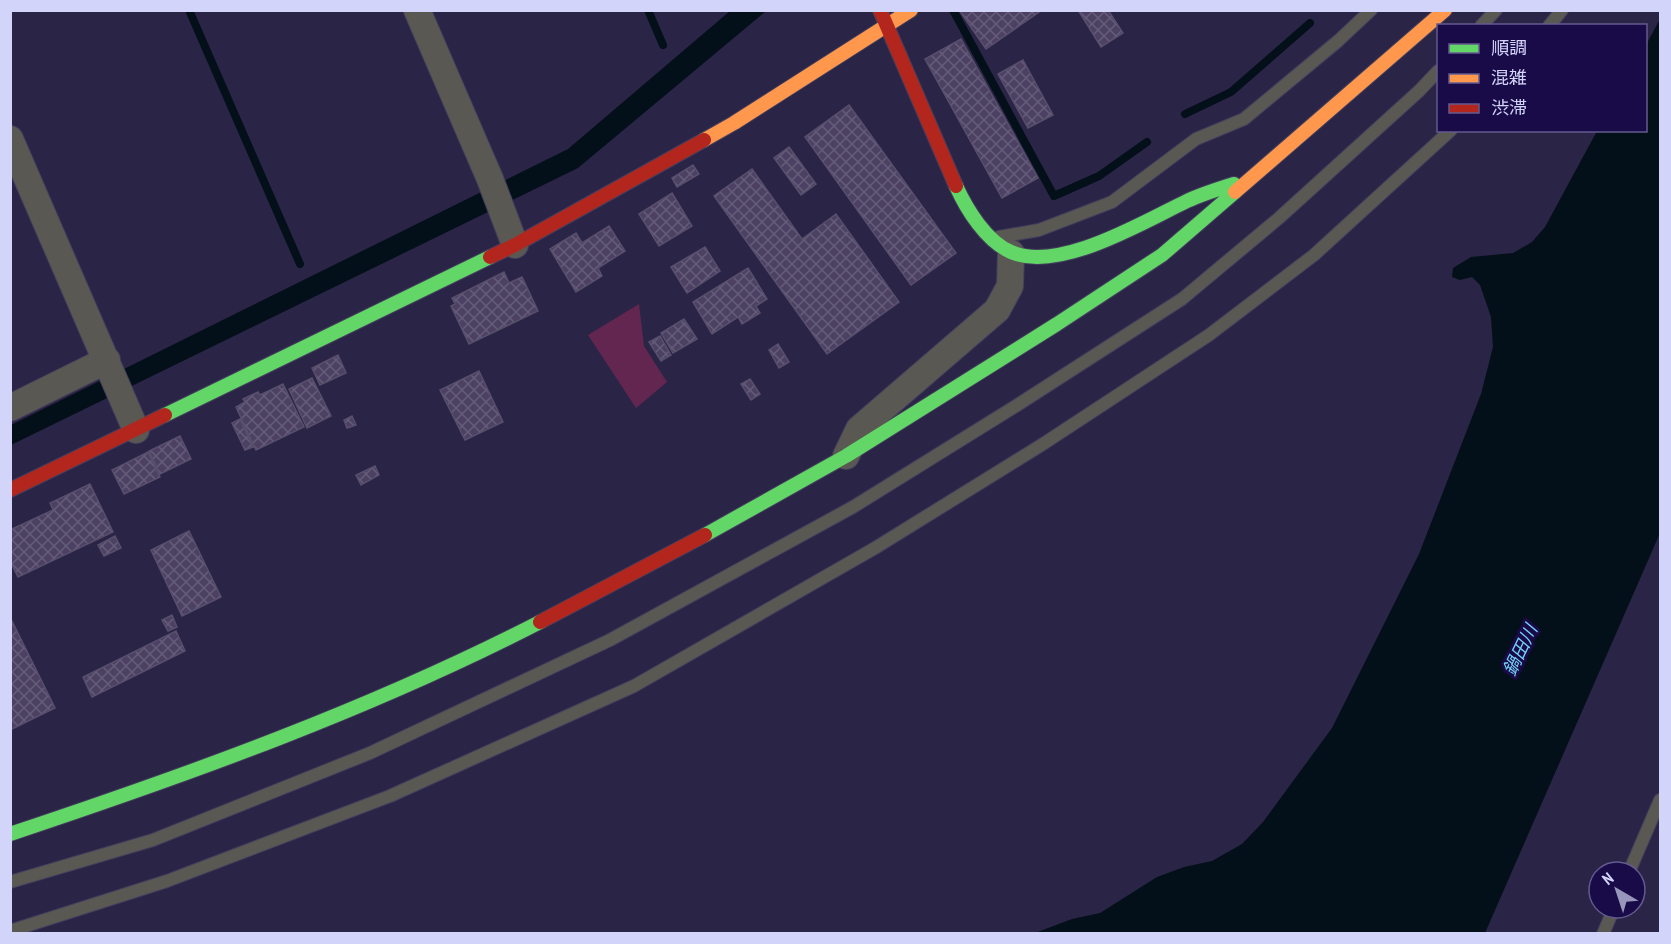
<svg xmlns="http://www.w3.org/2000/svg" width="1671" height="944" viewBox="0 0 1671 944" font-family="'PT Sans Narrow','Noto Sans JP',sans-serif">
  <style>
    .garden { fill: #632651 }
    .water { fill: #041019 }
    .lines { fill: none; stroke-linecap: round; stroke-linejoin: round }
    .stream { stroke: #041019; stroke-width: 8 }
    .building { fill: url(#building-cross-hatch); stroke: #584f6c; stroke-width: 1.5 }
    .lane-casing { stroke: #433f5d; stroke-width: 14 }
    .street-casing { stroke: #433f5d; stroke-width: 28 }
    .fast-casing { stroke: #433f5d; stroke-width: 16 }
    .slow-casing { stroke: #433f5d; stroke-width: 16 }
    .jam-casing { stroke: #433f5d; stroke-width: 16 }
    .lane { stroke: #5a5852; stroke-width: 12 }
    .street { stroke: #5a5852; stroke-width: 26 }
    .fast { stroke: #63d668; stroke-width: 14 }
    .slow { stroke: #ff974d; stroke-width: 14 }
    .jam { stroke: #b3261e; stroke-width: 14 }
    .labels { text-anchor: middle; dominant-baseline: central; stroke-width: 6; stroke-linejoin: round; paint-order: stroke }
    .water-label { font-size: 18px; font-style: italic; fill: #73d4f8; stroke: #190b48 }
  </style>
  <defs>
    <pattern id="building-cross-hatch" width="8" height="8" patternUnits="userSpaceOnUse" patternTransform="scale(1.5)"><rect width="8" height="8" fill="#4c4162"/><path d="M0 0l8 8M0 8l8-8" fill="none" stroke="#655c79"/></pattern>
  </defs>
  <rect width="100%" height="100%" fill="#2a2446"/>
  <!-- garden -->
  <path class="garden" d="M639,304L644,346L667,382L636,408L588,335Z"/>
  <!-- water -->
  <path class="water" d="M730,11H766L578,168L11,445V425L568,149Z
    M1660,19V533L1485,933H1035L1072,919L1100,913L1157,877L1184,867L1212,861L1242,844L1263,822L1332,728L1419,554L1481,394L1493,347L1491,317L1480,285L1472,277L1460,280L1452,277L1453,268L1471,257L1513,253L1532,242L1545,227L1597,131L1646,130V45Z"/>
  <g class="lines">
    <!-- stream -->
    <path class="stream" d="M189,10L300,264
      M648,10L663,45
      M953,10L1054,196L1099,176L1147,142
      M1185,114L1231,92L1310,23"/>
  </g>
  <!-- building -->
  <path class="building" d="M959,10H1042L986,49Z
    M1078,10H1108L1123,33L1101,47Z
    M961,39L1038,178L1002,198L925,59Z
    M1023,60L1053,115L1028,128L998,74Z
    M849,105L956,253L911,285L805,137Z
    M789,147L816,184L801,195L774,158Z
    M693,165L699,174L677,187L672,178Z
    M752,169L802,239L836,214L899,302L827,354L714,196Z
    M672,193L692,226L659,246L639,214Z
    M609,226L625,251L598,268L602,276L576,292L550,249L576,233L582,243Z
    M705,247L720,271L687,293L671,267Z
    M748,268L767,299L756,306L760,313L742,324L738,317L712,334L693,302Z
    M504,272L509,283L522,277L538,311L469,344L451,306L455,304L452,298Z
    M684,319L697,339L673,353L661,333Z
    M660,336L671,355L661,361L649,342Z
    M778,344L789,362L779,368L769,350Z
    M338,355L346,373L320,385L312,368Z
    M479,371L503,422L465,440L440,390Z
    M312,378L331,416L307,428L289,389Z
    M750,379L760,394L751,400L741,384Z
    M283,384L304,427L256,450L236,407L245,402L243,399L258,392L260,395Z
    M352,416L356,425L347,428L344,420Z
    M240,419L253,447L245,450L232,423Z
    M180,436L191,459L160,474L149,451Z
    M148,452L160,477L124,494L112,470Z
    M375,466L379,475L361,485L356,475Z
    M90,484L113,532L18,577L10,561V530L53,510L50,503Z
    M189,531L221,597L182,616L151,550Z
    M115,536L121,548L104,556L98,545Z
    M172,615L177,627L168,631L162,620Z
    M10,617L55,708L10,730Z
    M176,631L185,651L92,697L83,677Z"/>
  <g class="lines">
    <!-- lane casing -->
    <g class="lane-casing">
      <path id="lane" d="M1481,26L1496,10
        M1549,26L1562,10
        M999,237L1039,230L1112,202L1196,139L1244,119L1338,41L1371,10
        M1629,872L1660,800
        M10,882L153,840L370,753L610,640L853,507L1019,404L1182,299L1279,218L1419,91L1438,71
        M10,931L167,881L390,796L634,686L875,548L1043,444L1209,335L1314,255L1451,130
        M1603,934L1614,908"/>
    </g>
    <!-- street casing -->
    <g class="street-casing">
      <path id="street" d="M417,10L490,179L515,245
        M10,139L136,430
        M10,408L107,360
        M846,456L859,429L997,310L1010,286L1011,253"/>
    </g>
    <!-- fast casing -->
    <g class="fast-casing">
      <path id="fast" d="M956,186C967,210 986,241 1011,252C1059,273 1143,222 1187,201C1202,194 1218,189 1234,184
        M165,415L490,257
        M705,535L846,456L1057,324L1162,255L1235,192
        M10,834C190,774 371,709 540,622"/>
    </g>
    <!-- slow casing -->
    <g class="slow-casing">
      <path id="slow" d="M704,140L734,123L911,10
        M1235,192L1445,10"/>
    </g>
    <!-- jam casing -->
    <g class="jam-casing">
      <path id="jam" d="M880,10L956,186
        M490,257L515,245L704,140
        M10,490L165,415
        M540,622L705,535"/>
    </g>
    <!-- lane -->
    <use href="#lane" class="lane"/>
    <!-- street -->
    <use href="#street" class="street"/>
    <!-- fast -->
    <use href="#fast" class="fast"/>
    <!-- slow -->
    <use href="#slow" class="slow"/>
    <!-- jam -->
    <use href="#jam" class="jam"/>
  </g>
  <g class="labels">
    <!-- water labels -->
    <g class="water-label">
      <text transform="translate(1520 650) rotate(-64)">鍋田川</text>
    </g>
  </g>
  <!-- border -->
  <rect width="1671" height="944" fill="none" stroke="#d3d4fa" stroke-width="24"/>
  <!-- legend -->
  <rect x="1437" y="24" width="210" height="108" fill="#190b48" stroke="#635b8f" stroke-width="1.5"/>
  <rect x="1449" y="44" width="30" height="9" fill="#63d668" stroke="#635b8f" stroke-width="1.5"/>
  <text x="1491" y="54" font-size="18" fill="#d3d4fa">順調</text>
  <rect x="1449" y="74" width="30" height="9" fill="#ff974d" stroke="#635b8f" stroke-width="1.5"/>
  <text x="1491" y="84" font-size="18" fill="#d3d4fa">混雑</text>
  <rect x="1449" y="104" width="30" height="9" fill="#b3261e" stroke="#635b8f" stroke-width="1.5"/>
  <text x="1491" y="114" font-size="18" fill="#d3d4fa">渋滞</text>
  <!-- north arrow -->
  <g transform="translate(1617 890) rotate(321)"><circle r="28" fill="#190b48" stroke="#635b8f" stroke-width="1.5"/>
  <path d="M0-4.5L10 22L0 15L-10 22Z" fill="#9896bb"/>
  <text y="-9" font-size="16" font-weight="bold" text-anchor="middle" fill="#d3d4fa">N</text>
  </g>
</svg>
